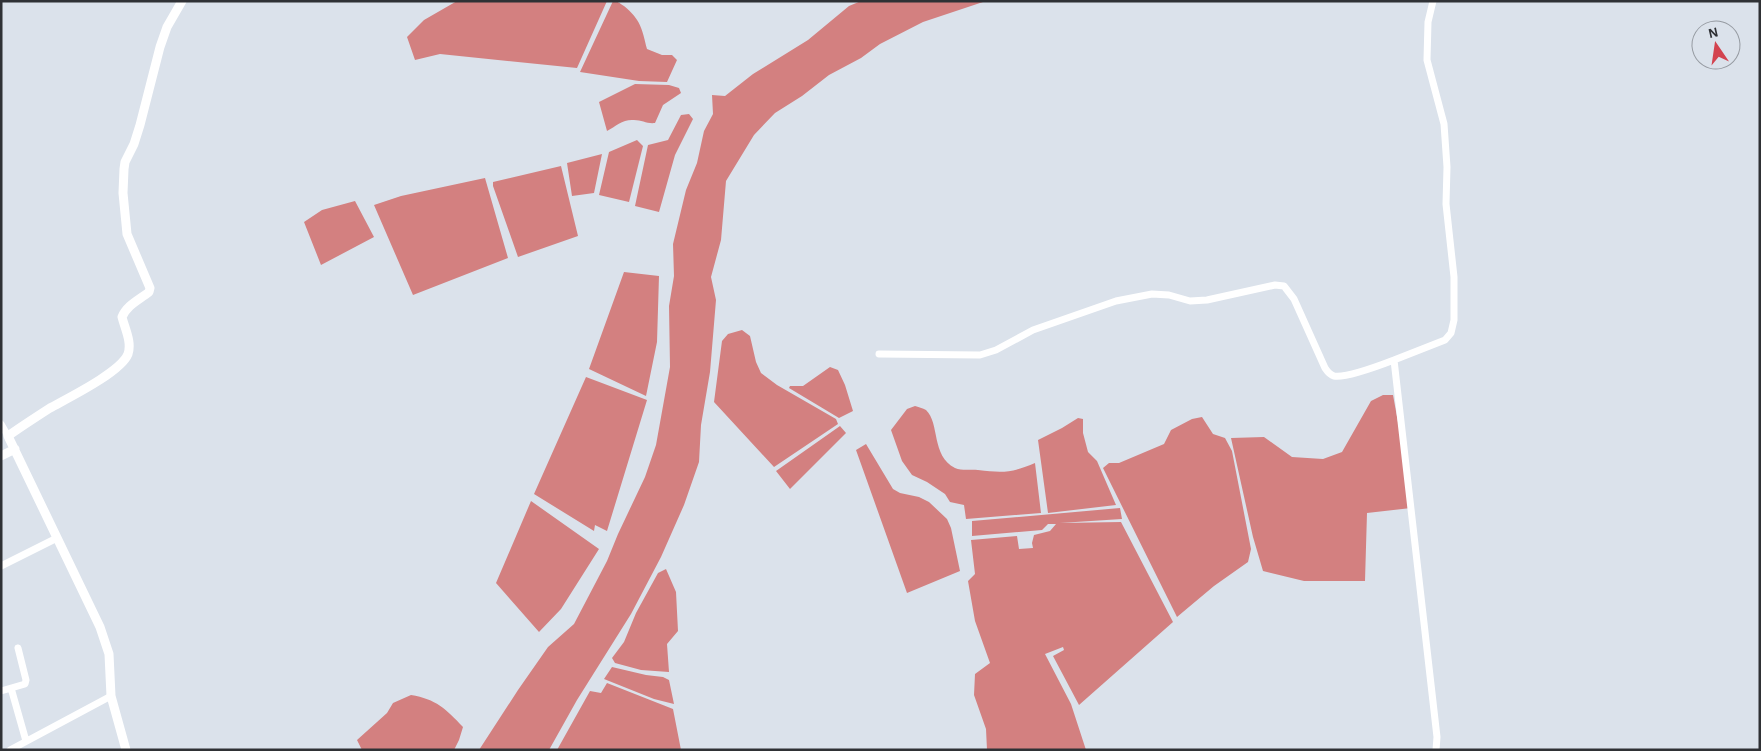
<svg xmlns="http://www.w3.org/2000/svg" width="1761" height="751" viewBox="0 0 1761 751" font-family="'Alegreya Sans',sans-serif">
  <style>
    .water { fill: #d38080 }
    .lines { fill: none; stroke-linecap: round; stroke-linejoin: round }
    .minor { stroke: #fff; stroke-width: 7 }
    .tertiary { stroke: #fff; stroke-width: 9 }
  </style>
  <rect width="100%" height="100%" fill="#dbe2eb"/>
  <!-- water -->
  <path class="water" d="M457,1H607L577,68L440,54L415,60L407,37L424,20Z
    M613,1C618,1 619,3 624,6C641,20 642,29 647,49L662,55H672L677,60L667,82L639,81L580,72Z
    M861,1H986L923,22L880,44L861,58L829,75L802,96L775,113L754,135L726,181L721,240L711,277L716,300L710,372L701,425L699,462L684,505L661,557L631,614L577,700L549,750H479L518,690L548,647L574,624L607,561L618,534L645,477L656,445L670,367L669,306L674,276L673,244L686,190L697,163L704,131L713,114L712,95L725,96L753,74L808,40L849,6Z
    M635,84L669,85L679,88L681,93L663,105L655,123C647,124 642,120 634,120C623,119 616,126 607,131L599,102Z
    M689,114L693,119L675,155L659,212L635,206L648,145L668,140L681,115Z
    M637,140L643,146L629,202L599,195L609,152Z
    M602,154L594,193L572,196L567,163Z
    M561,166L578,236L518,257L493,186V182Z
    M485,178L508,258L413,295L374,205L401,196Z
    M355,201L374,237L321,265L304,222L322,210Z
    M624,272L659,276L657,342L646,396L589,369Z
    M742,330L750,336L756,362L761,373L777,385L836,419L838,424L774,467L714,402L722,341L728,334Z
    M830,367L838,370L845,385L853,411L839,418L789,388L790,386H803Z
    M586,377L647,400L607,531L595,525L594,531L534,494Z
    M1383,395H1393L1407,471L1411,508L1367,513L1365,581H1304L1263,571L1253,537L1231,438L1264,437L1292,457L1323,459L1342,452L1371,401Z
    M915,406C918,407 923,408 926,410C940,423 931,456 955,468C962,471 971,469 978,470C1003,473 1011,473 1035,463L1041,513L966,519L964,505L950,502L945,494L927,482L912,475L902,461L891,430L907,409Z
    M1202,417L1213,434L1225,438L1232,451L1251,549L1248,562L1214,586L1177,617L1103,468L1109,463H1119L1164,444L1171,430L1192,419Z
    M1078,418L1083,419V433L1088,452L1097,461L1116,505L1048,513L1038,440L1062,428Z
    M840,426L846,433L790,489L776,471Z
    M866,444L893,489L900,493L919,497L929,502L947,519L951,528L960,571L907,593L856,450Z
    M531,501L599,549L561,609L539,632L496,583Z
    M1120,508L1122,519L1060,523L1121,522L1173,622L1079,705L1053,656L1064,650L1063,647L1045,654L1071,704L1086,750H987L986,729L974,695L975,674L990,663L975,621L968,581L975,574L971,540L1017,536L1019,549L1033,548L1032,543L1034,535L1050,531L1056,524H1048L1042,530L972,536V521Z
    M666,569L676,592L678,631L667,644L669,672L641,670L615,663L612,658L624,642L636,613L658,573Z
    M612,667L646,675L663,677L669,680L674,704L654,699L604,679Z
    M607,683L673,709L681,750H557L590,691L601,693Z
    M411,695C436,699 446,709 463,727L459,740L454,750H362L357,740L387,713L393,703Z"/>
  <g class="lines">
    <!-- minor -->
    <path class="minor" d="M879,354L980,355L996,350L1033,330L1116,301L1152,294L1169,295L1190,301L1207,300L1275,285L1284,286L1294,299L1325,368C1327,371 1330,375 1334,376C1346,378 1381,365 1394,360L1437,737L1436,750
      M1394,360L1445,340L1451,333L1454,320V277L1446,204L1447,167L1444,124L1427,60L1428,22L1433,1
      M1,424L8,436
      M1,566L57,538
      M11,688L26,741
      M1,691L25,684L26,680L18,648
      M10,750L111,696"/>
    <!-- tertiary -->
    <path class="tertiary" d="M1,456L15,449
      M126,750L111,696L109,654L100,627L8,436C22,426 36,417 50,408C68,398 121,372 128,354C132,342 125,329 122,317C127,305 139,300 149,292L150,288L127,234L123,193L124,169L125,162L134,144L140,125L160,47L167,27L182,1"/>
  </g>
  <!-- border -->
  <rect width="1761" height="751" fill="none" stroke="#2f3135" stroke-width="5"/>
  <!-- north arrow -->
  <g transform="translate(1716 45) rotate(347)"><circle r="24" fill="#dbe2eb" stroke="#969ba2"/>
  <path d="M0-4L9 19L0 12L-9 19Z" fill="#d3434f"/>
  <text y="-8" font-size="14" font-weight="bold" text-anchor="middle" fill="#2f3135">N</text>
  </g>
</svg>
